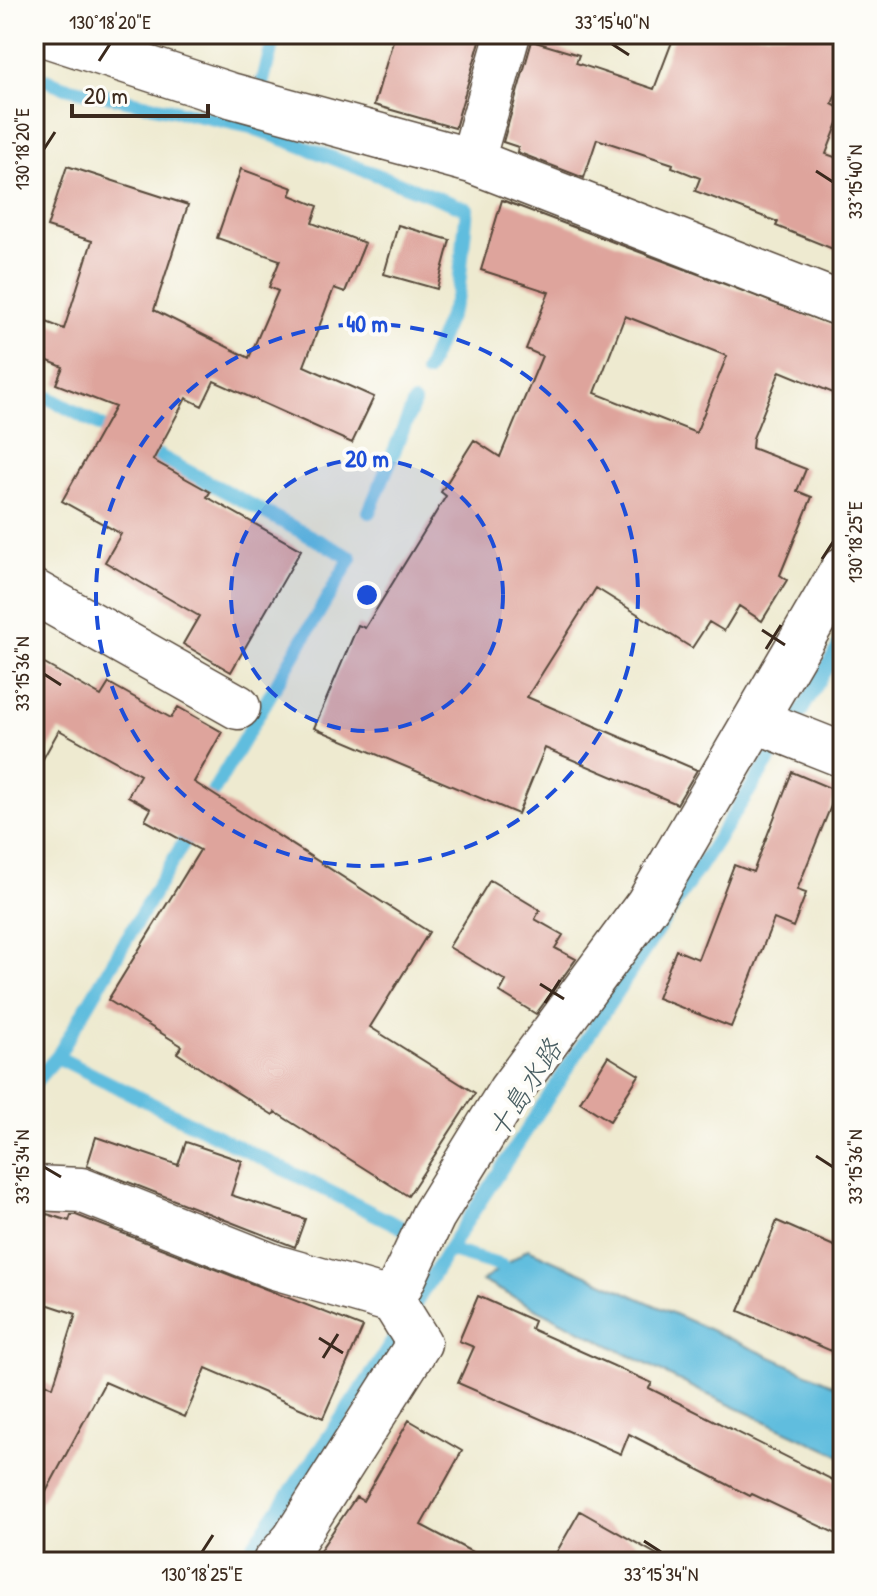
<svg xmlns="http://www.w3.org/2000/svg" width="877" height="1596" viewBox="0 0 877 1596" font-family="'Patrick Hand','Klee One',sans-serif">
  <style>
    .water { fill: #60bdde; stroke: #4e747e; stroke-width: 2 }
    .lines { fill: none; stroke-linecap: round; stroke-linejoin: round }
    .stream { stroke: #60bdde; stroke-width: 14 }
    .building { fill: #dea49c; fill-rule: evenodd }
    .minor-casing { stroke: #564739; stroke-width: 47 }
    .minor { stroke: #fff; stroke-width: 44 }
    .ticks { fill: none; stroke: #3b2a1e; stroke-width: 3 }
    .ring { fill: none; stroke: #1d4ed8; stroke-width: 4; stroke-dasharray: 14 10 }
    .labels { text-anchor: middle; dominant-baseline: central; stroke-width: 8; stroke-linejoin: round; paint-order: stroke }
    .water-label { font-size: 28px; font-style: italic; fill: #485d61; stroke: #fdfcf7 }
    .centre { fill: #1d4ed8; stroke: #fdfcf7; stroke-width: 4 }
    .ring-label { font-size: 24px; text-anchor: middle; font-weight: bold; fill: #1d4ed8; stroke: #fdfcf7; stroke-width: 8; stroke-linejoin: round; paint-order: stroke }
    .neatline { fill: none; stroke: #3b2a1e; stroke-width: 3 }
    .ticks-label { font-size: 20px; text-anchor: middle; fill: #3b2a1e }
  </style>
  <rect width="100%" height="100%" fill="#fdfcf7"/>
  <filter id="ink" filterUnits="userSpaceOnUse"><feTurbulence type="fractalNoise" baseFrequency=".0125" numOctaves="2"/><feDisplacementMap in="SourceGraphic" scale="16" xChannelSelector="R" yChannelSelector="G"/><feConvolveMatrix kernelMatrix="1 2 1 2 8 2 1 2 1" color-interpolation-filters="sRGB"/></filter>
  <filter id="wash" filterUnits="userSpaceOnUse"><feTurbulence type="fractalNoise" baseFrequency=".006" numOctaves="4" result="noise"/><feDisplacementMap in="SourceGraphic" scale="32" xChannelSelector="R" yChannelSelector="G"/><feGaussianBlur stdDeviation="1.8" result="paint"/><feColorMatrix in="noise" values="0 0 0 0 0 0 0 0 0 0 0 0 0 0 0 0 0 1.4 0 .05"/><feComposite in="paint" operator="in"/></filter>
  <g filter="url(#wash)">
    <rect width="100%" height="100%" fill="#eeead0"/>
    <!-- water -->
    <path class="water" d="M528,1249L843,1389V1457L702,1392L482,1281Z"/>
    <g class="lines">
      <!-- stream -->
      <path class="stream" d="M275,34L251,127L467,209L458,295L426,372
        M34,76L65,87L251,127
        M34,390L118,435
        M140,446L351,558L204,807
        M369,512L414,403
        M57,1057L403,1228
        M34,1083L57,1057L194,825
        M448,1250L502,1266
        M242,1562L376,1368L448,1250L802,710L843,639"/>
    </g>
    <g id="blocks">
      <!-- building -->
      <path class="building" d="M395,34H482L455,128L374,105Z
        M675,34H843V75L832,104L843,110L826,154L843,160V253L776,226L778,222L695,191L700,178L672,167L673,164L597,139L584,178L517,152L518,147L503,142L532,41L579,55L576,63L654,89Z
        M67,166L188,205L154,310L249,358L278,291L269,287L280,260L217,238L241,169L293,188L290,195L318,206L312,223L365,243L345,292L334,288L304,366L374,397L352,443L214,381L202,406L186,398L153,460L210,492L207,497L301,550L231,672L183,644L199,616L105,562L121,534L62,501L115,407L56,384L63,367L34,355V317L64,329L92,241L47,227Z
        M502,200L843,329V397L780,371L753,438L752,448L806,469L797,491L812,497L780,575L787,580L762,621L739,606L724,631L709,622L692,648L596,588L527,697L697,770L677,804L545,748L518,814L314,728L358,625L365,628L446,496L441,492L474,440L500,457L542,356L526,349L549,292L481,270ZM625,316L727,356L696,433L595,393Z
        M398,225L450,240L437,289L384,274Z
        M34,658L101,696L109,683L171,718L178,707L222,732L194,782L429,932L370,1027L475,1093L408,1196L275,1112L273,1115L230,1088L177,1053L182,1046L108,1000L200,850L145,820L151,809L128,796L140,775L59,730L34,775Z
        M792,772L837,791L797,890L806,893L793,927L774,919L731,1027L657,998L676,950L698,959L734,865L753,872Z
        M490,880L540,910L535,919L563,935L555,948L576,959L536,1014L500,992L506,981L449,947Z
        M608,1056L639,1075L610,1121L580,1102Z
        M96,1137L178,1165L186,1142L242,1161L231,1195L305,1219L295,1247L87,1166Z
        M47,1214L69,1221L71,1215H76L363,1327L323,1418L206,1368L185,1417L105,1382L34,1514V1377L53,1387L76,1314L34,1300V1222L43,1225Z
        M777,1221L843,1250V1356L739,1311Z
        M478,1296L534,1321L531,1329L652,1383L649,1388L843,1485V1537L752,1494L750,1496L629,1434L621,1454L458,1383L474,1347L459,1341Z
        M409,1420L462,1451L421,1525L491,1562H312L356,1497L363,1501Z
        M580,1511L670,1562H551Z"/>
    </g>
  </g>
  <g filter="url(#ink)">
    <use href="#blocks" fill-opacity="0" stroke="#564739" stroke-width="2"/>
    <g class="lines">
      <!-- minor casing -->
      <g class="minor-casing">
        <path id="minor" d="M43,34L230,95L472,161L508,34
          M472,161L843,305
          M34,592L238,707
          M757,721L843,755
          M34,1188L81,1190L275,1267L393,1301L419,1343L294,1540L275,1562
          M393,1301L433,1216L510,1091L648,904L843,569"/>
      </g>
      <!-- minor -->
      <use href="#minor" class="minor"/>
    </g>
  </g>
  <!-- ticks -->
  <path class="ticks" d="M612,44L629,55M99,61L110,44M44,149L55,132M816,171L833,182M822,559L833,542M762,630L785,645M766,649L781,625M44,674L61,685M540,984L564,999M545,1003L560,980M816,1156L833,1167M44,1167L61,1177M319,1338L343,1353M323,1358L338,1334M644,1541L661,1552M202,1552L213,1535"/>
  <!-- distance rings -->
  <circle cx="367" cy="595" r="136" fill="#1d4ed8" fill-opacity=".12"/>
  <g class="ring">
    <circle cx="367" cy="595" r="136"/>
    <circle cx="367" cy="595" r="271"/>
  </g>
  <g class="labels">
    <!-- water labels -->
    <g class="water-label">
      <text transform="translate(524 1089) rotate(-57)">十島水路</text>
    </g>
  </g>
  <circle cx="367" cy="595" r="12" class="centre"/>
  <g class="ring-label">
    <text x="367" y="332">40 m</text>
    <text x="367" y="467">20 m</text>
  </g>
  <!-- margin -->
  <rect width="877" height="1596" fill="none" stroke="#fdfcf7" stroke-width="88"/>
  <!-- scale -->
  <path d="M72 104v12h136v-12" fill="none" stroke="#3b2a1e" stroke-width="4"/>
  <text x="84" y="104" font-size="24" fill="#3b2a1e" stroke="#fdfcf7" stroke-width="6" paint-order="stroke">20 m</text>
  <rect x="44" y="44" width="789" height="1508" class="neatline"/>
  <g class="ticks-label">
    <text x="110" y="29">130°18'20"E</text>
    <text x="612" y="29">33°15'40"N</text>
    <text transform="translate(22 149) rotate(-90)" y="7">130°18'20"E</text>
    <text transform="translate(855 182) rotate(-90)" y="7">33°15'40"N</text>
    <text transform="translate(855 542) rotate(-90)" y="7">130°18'25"E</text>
    <text transform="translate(22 674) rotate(-90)" y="7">33°15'36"N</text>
    <text transform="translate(22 1167) rotate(-90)" y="7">33°15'34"N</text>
    <text transform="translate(855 1167) rotate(-90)" y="7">33°15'36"N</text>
    <text x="202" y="1581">130°18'25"E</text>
    <text x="661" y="1581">33°15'34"N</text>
  </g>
</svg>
